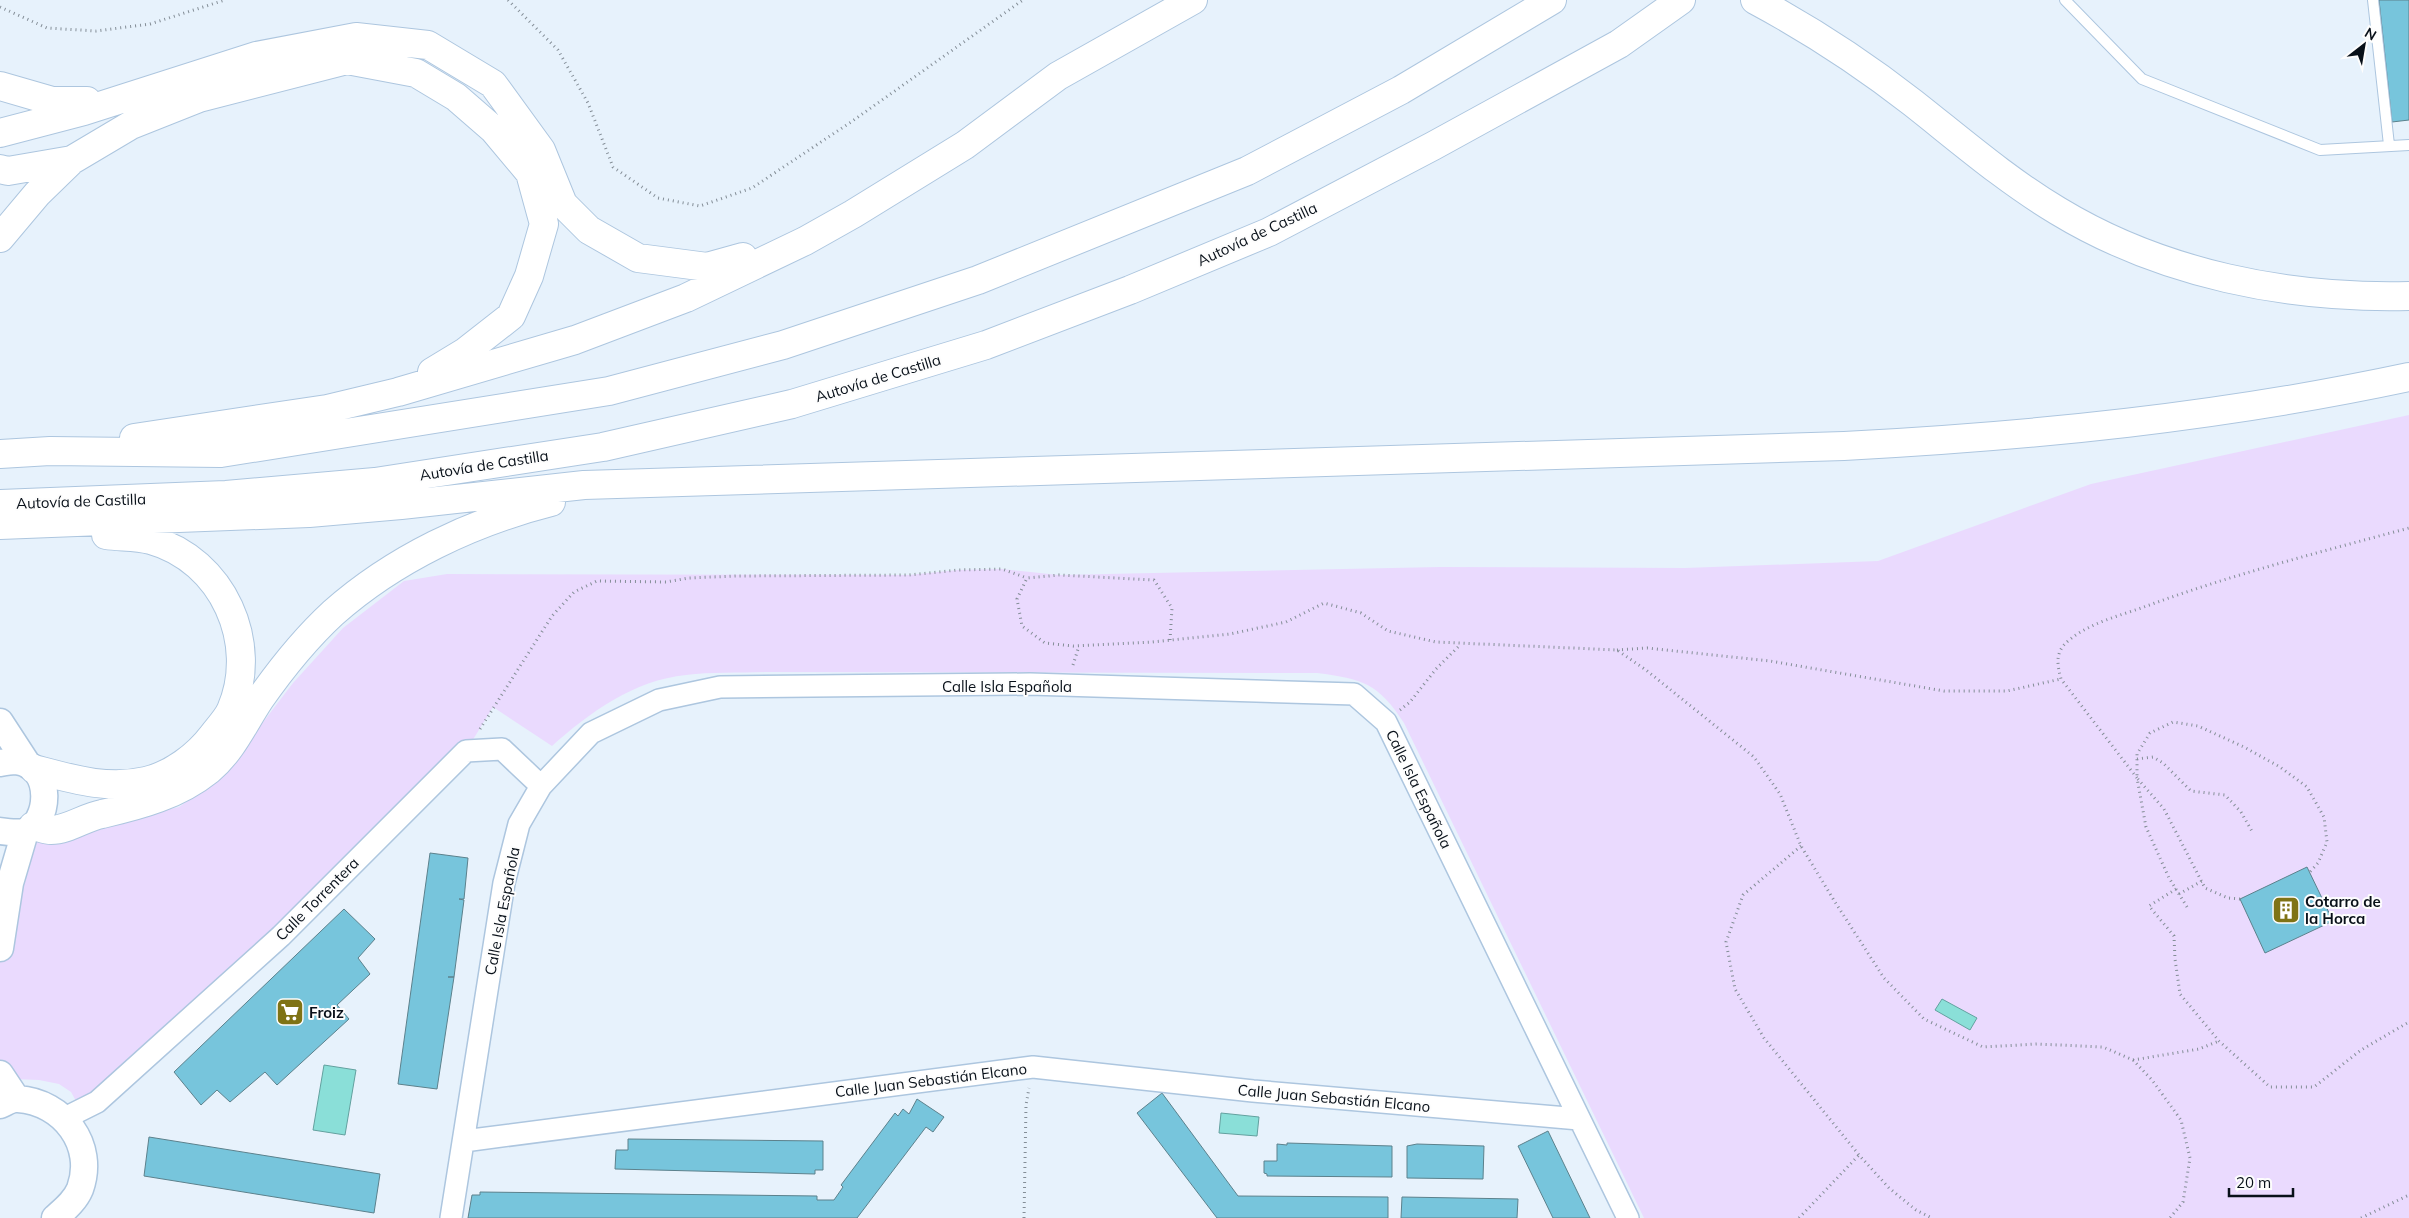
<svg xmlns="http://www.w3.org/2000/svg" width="2409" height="1218" viewBox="0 0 2409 1218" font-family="Mulish,sans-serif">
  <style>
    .green { fill: #eadafe }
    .water { fill: #8adfd8; stroke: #63a19f }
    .building { fill: #77c5dc; stroke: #5c818c }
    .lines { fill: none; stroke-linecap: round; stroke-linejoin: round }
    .service-casing { stroke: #adc6df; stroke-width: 12 }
    .minor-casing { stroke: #adc6df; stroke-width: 24 }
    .tertiary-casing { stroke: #adc6df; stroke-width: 29 }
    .motorway-casing { stroke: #adc6df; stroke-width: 30 }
    .path { stroke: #848e97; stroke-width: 3; stroke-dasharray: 1 4; stroke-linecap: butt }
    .service { stroke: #fff; stroke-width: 10 }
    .minor { stroke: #fff; stroke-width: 21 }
    .tertiary { stroke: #fff; stroke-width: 26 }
    .motorway { stroke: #fff; stroke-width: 28 }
    .labels { text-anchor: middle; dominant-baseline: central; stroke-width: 4; stroke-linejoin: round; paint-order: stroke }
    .street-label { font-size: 15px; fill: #081019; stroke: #fdfdfd }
    .poi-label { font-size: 15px; font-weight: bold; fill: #081019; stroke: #fdfdfd; text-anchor: start }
  </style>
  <rect width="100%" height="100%" fill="#e7f2fc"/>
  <!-- green -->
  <path class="green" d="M2409,415V1218H1644L1404,723C1378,683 1363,679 1317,673L767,672C740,673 712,672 686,675C634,680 589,713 552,746L493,707L466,751L81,1110L71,1092L59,1084L39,1080L14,1079L0,1067V948L25,832L126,819L179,807L222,776L293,683L343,628L404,581L447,574L909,575L958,570L1002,569L1059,575L1440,567L1685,568L1878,561L2091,484Z"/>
  <!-- water -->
  <path class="water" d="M1942,999L1977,1018L1970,1030L1935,1010Z
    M324,1065L356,1070L345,1135L313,1130Z
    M1221,1113L1259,1117L1257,1136L1219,1133Z"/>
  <!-- building -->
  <path class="building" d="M2379,0H2409V120L2392,122Z
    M430,853L468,858L464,899H459L464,900L454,977H448H454L437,1089L398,1084Z
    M2307,867L2333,921L2265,953L2240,899Z
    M344,909L375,939L358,958L370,974L337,1005L349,1019L277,1085L265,1072L230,1102L217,1090L201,1105L174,1072Z
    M1162,1093L1238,1196L1388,1197V1218H1217L1137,1113Z
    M917,1099L944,1117L933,1132L926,1127L857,1218H468L472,1195H480V1192L817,1196V1200H834L843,1187L841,1185L895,1113L898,1116L903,1109L909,1114Z
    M1548,1131L1590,1218H1553L1518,1146Z
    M149,1137L380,1174L374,1213L144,1176Z
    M628,1139L823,1141V1170H815V1174L615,1169L616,1150H628Z
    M1287,1143L1392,1146V1177L1267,1176V1174L1264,1173V1161H1277V1144L1287,1145Z
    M1417,1144L1484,1146L1483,1179L1407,1178V1146Z
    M1402,1197L1518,1199L1517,1218H1401Z"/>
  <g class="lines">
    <!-- service casing -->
    <g class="service-casing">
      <path id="service" d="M2065,0L2142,79L2320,150L2409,145
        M2373,0L2389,145"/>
    </g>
    <!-- minor casing -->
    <g class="minor-casing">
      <path id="minor" d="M65,1118L97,1102L281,936L466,751L502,749L541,786
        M464,1141L1033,1067L1253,1091L1579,1119
        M451,1218L504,883L519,824L541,786L591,733L659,700L720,687L1030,684L1354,694L1386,722L1628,1218"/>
    </g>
    <!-- tertiary casing -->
    <g class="tertiary-casing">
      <path id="tertiary" d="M0,722L28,765
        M0,763C5,762 11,761 16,761C55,765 50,826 23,832C16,833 7,832 0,831
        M0,948L10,883L25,832
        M0,1074L16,1098
        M0,1105C5,1103 12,1098 18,1099C63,1102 96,1145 80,1189C75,1201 65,1209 55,1218"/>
    </g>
    <!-- motorway casing -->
    <g class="motorway-casing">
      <path id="motorway" d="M1755,0C1811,30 1863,64 1913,103C1960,140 2006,180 2058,211C2162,274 2288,299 2409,296
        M0,86L52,101H87
        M0,133L84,111L256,56L356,37L428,45L493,84L541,150L563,204L589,230L638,258L707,267L743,257
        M0,169L8,171L72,160L131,125L199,98L347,60L416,73L456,97L494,130L530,173L544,224L529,276L511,316L465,352L432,372
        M0,238L37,194L72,160
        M134,438L327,409L398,392L575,340L686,298L805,241L853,214L965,145L1058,76L1193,0
        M0,454L50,451L221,453L609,391L783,345L978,280L1247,171L1401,90L1552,0
        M0,504L226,495L375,482L603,447L792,404L986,345L1130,290L1269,232L1433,146L1619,44L1681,0
        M0,525L309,513L401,505L584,485L1844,446C2034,436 2222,417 2409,377
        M34,769C72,779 107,790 146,781C172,775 197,756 213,735C219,727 227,719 231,710C260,643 223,560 151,540C137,536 121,537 106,535
        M33,826C39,827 46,830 51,830C68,830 85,817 102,814C141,805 178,795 209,770C232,751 244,723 260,699C281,669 306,638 333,613C394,559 472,522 551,502"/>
    </g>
    <!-- path -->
    <path class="path" d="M508,0L558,50L588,103L613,167L658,198L700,206L752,188L851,122L1023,0
      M0,7L47,28L96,31L150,24L225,0
      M1170,640L1172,608L1154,580L1059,575L1027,578L1017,599L1022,626L1045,643L1073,646L1152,642L1230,634L1286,622L1324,603L1361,613L1388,631L1436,642L1617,650L1646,670L1754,757L1780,794L1801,846L1835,902L1884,978L1924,1019L1983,1047L2037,1044L2103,1047L2133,1060L2152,1080L2181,1120L2190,1158L2183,1202L2170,1218
      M1617,650L1647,648L1770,661L1944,691H2007L2061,679
      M1073,665L1079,646
      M1400,710L1410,702L1436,669L1460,645
      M480,729L552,616L574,592L597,581L666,582L689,578L736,576L909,575L958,570L1002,569L1027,578
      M2137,759L2153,757L2163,763L2191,791L2225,795L2241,812L2253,833
      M1801,846L1743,895L1726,942L1735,989L1764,1038L1859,1155L1889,1188L1916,1210L1932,1218
      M2176,889L2149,906L2174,936L2175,959L2180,994L2219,1041L2270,1087H2314L2361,1050L2409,1022
      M2179,894L2202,881
      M2240,899L2228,898L2205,888L2164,809L2137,778V754L2150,733L2173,722L2198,726L2244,747L2280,767L2307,787L2324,817L2327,842L2318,863L2309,873
      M2187,907L2169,878L2146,827L2137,778L2061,679C2057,664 2055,652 2068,641C2089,623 2119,616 2144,607C2230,575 2320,552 2409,528
      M2133,1060L2199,1049L2219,1041
      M1024,1218L1026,1105L1029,1088
      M1799,1218L1859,1155
      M2361,1218L2409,1195"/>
    <!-- service -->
    <use href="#service" class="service"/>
    <!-- minor -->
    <use href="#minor" class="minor"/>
    <!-- tertiary -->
    <use href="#tertiary" class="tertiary"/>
    <!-- motorway -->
    <use href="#motorway" class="motorway"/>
  </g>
  <!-- icons -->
  <defs>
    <g id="building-square" transform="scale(1.4375)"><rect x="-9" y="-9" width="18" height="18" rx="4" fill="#7f7315" stroke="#fdfdfd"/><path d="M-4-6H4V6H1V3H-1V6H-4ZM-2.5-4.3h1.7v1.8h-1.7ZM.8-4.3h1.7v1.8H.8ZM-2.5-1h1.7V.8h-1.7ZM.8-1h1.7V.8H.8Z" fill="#fff"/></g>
    <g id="supermarket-square" transform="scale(1.4375)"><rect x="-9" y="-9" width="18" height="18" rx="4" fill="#7f7315" stroke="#fdfdfd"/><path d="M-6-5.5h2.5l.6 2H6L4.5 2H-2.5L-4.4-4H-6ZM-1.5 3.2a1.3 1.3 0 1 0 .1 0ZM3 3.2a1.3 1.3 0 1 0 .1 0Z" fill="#fff"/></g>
  </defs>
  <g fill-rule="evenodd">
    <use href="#building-square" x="2286" y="910"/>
    <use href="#supermarket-square" x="290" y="1012"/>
  </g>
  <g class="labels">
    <!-- street labels -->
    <g class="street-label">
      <text transform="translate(1257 234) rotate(-25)">Autovía de Castilla</text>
      <text transform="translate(878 378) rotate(-17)">Autovía de Castilla</text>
      <text transform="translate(484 465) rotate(-9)">Autovía de Castilla</text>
      <text transform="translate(81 501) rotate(-2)">Autovía de Castilla</text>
      <text x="1007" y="686">Calle Isla Española</text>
      <text transform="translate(1419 789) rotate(64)">Calle Isla Española</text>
      <text transform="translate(317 899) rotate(-45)">Calle Torrentera</text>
      <text transform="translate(502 911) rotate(-79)">Calle Isla Española</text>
      <text transform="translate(931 1080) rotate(-7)">Calle Juan Sebastián Elcano</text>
      <text transform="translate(1334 1098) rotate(5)">Calle Juan Sebastián Elcano</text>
    </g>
    <!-- poi labels -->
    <g class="poi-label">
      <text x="2305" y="901">Cotarro de<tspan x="2305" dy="17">la Horca</tspan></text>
      <text x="309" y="1012">Froiz</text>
    </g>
  </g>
  <!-- north arrow -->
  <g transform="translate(2364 45) rotate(31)" stroke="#fdfdfd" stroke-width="4" paint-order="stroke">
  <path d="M0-4L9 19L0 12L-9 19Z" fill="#081019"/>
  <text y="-8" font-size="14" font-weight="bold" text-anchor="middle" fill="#081019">N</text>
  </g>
  <!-- scale -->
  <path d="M2229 1188v8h64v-8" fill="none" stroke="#081019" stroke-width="2.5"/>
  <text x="2236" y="1188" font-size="15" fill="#081019" stroke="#fdfdfd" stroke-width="4" paint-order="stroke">20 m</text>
</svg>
